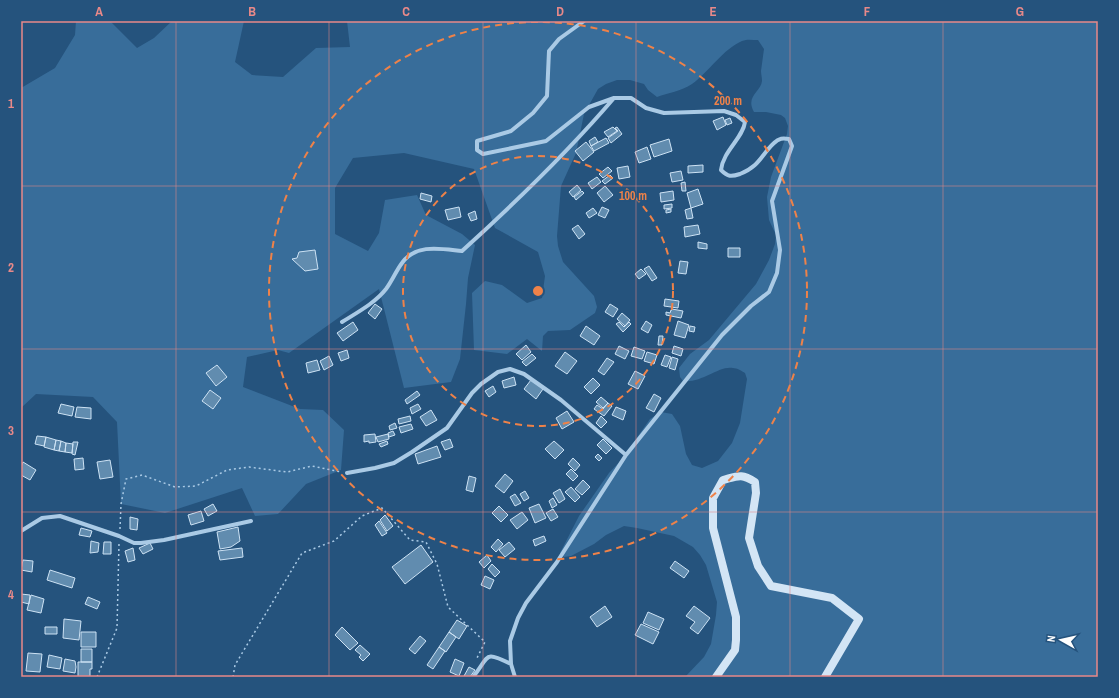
<svg xmlns="http://www.w3.org/2000/svg" width="1119" height="698" viewBox="0 0 1119 698" font-family="'Archivo Narrow',sans-serif">
  <style>
    .green { fill: #386d9a }
    .building { fill: #618caf; stroke: #cde2f4 }
    .lines { fill: none; stroke-linecap: round; stroke-linejoin: round }
    .path { stroke: #aacae5; stroke-width: 1.5; stroke-dasharray: 2 3; stroke-linecap: butt }
    .street { stroke: #aacae5; stroke-width: 4 }
    .secondary { stroke: #d3e5f5; stroke-width: 8 }
    .grid { fill: none; stroke: #e88989; stroke-width: 1; stroke-opacity: 0.55 }
    .ring { fill: none; stroke: #ee8249; stroke-width: 2; stroke-dasharray: 7 5 }
    .centre { fill: #ee8249; stroke: #25537d; stroke-width: 2 }
    .ring-label { font-size: 12px; text-anchor: middle; font-weight: bold; fill: #ee8249; stroke: #25537d; stroke-width: 3; stroke-linejoin: round; paint-order: stroke }
    .neatline { fill: none; stroke: #e88989; stroke-width: 1.5 }
    .grid-label { font-size: 13px; text-anchor: middle; font-weight: bold; fill: #e88989 }
  </style>
  <rect width="100%" height="100%" fill="#25537d"/>
  <!-- green -->
  <path class="green" d="M76,21H110L137,48L154,38L172,21H244L235,62L252,75L283,77L316,48L350,47L347,21H1098V677H685L704,657L711,644L716,615L717,602L706,565L700,555L693,547L674,536L637,528L624,526L606,535L594,544L571,556L564,557L560,553L579,516L609,473L622,459L650,419L661,412L672,414L680,426L686,454L692,465L702,468L718,461L732,443L740,423L747,379L745,373C742,371 737,368 733,368C719,365 703,383 683,381L680,377L679,368L690,354L709,340L756,284L769,260L775,244L776,235L769,220L767,197L771,177L787,134L788,126L785,118L781,115L766,112H754C745,96 761,92 762,81C762,77 761,74 761,71C762,64 763,56 764,49L758,40C752,40 747,39 742,41C723,49 709,72 692,84C681,91 668,93 657,97L648,90L644,84L630,80H617L606,84L598,89L584,114L576,153L561,186L557,236L558,246L563,262L594,296L597,307L595,313L570,330L548,331L543,336L542,351L527,339L507,354L474,350L472,293L485,281L502,285L527,303L542,298L545,276L538,252L495,228L474,169L404,153L353,158L335,188V234L368,251L379,233L385,200L417,195L426,215L462,234L475,245L468,278L466,304L460,359L451,382L404,388L379,289L289,353L278,350L247,357L243,387L300,409L323,410L344,430L341,470L306,484L278,514L255,516L242,488L165,513L121,504L117,422L93,397L36,394L21,408V88L55,68L75,35Z"/>
  <!-- building -->
  <path class="building" d="M723,117L726,125L717,130L713,121Z
    M730,118L732,123L727,125L725,120Z
    M613,127L617,131L608,137L604,132Z
    M617,127L622,134L611,143L608,138L618,131L615,128Z
    M595,137L598,142L591,146L589,141Z
    M606,138L609,143L594,151L591,146Z
    M669,139L672,151L654,157L650,145Z
    M586,142L594,152L583,161L575,151Z
    M647,147L651,159L639,163L635,152Z
    M703,165V172L688,173V166Z
    M628,166L630,177L619,179L617,168Z
    M608,167L612,171L603,178L599,174Z
    M681,171L683,180L672,182L670,173Z
    M610,175L613,178L605,184L602,181Z
    M597,177L601,182L592,189L588,183Z
    M685,182L686,191H682L681,183Z
    M577,185L581,190L573,197L569,192Z
    M605,186L613,195L604,202L597,193Z
    M698,189L703,204L691,208L687,193Z
    M582,191L584,193L576,200L574,197Z
    M673,191L674,200L661,202L660,193Z
    M421,193L432,196L431,202L420,199Z
    M672,204V208L664,209V205Z
    M459,207L461,217L448,220L445,210Z
    M602,207L609,210L605,218L598,215Z
    M593,208L597,213L589,218L586,213Z
    M691,208L693,218L687,219L685,210Z
    M671,209V212L666,213V210Z
    M475,211L477,219L471,221L468,214Z
    M578,225L585,234L579,239L572,229Z
    M698,225L700,234L685,237L684,227Z
    M698,242L707,244V249L698,248Z
    M728,248H740V257H728Z
    M315,250L318,269L305,271L292,259L297,258L299,252Z
    M680,261L688,262L686,274L678,273Z
    M649,266L657,278L652,281L644,269Z
    M641,269L646,274L639,279L635,274Z
    M665,299L679,301L678,308L664,306Z
    M375,304L382,309L375,319L368,313Z
    M610,304L618,309L613,317L605,312Z
    M672,309L683,311L681,318L666,315V312L670,313L671,310H672Z
    M622,313L630,320L625,326L617,319Z
    M646,321L652,325L648,333L641,329Z
    M678,321L689,325L685,338L674,335Z
    M353,322L358,330L343,341L337,333Z
    M619,322L624,327L629,322L631,324L623,332L616,324Z
    M586,326L600,336L594,345L580,336Z
    M690,326L695,327L694,332L689,331Z
    M659,336H663L662,345H658Z
    M526,345L531,352L522,360L516,354Z
    M619,346L629,351L625,359L615,354Z
    M674,346L683,349L681,356L672,353Z
    M634,347L645,351L642,359L631,356Z
    M347,350L349,358L341,361L338,353Z
    M565,352L577,361L567,374L555,366Z
    M647,352L657,355L654,364L644,361Z
    M532,354L536,358L526,366L522,362Z
    M665,355L671,357L667,367L661,365Z
    M329,356L333,365L324,370L320,361Z
    M672,357L678,359L675,370L669,368Z
    M607,358L614,362L604,375L598,371Z
    M317,360L320,370L308,373L306,363Z
    M217,365L227,377L216,386L206,373Z
    M635,371L645,376L638,389L628,384Z
    M514,377L516,385L504,388L502,381Z
    M593,378L600,385L591,394L584,387Z
    M531,380L543,389L536,399L524,389Z
    M493,386L496,392L489,397L485,391Z
    M210,390L221,398L213,409L202,401Z
    M417,391L420,395L407,404L405,400Z
    M654,394L661,398L654,412L646,408Z
    M601,397L608,403L603,408L596,402Z
    M608,403L612,406L604,416L594,409L597,405L603,409Z
    M61,404L74,407L72,416L58,413Z
    M418,404L421,409L412,414L410,408Z
    M77,407L91,408V419L75,417Z
    M616,407L626,411L623,420L612,415Z
    M431,410L437,420L426,426L420,417Z
    M567,411L574,422L562,429L556,418Z
    M410,416L411,421L399,424L398,419Z
    M601,416L607,422L601,428L596,423Z
    M395,423L397,428L390,430L389,426Z
    M411,424L413,429L401,433L399,427Z
    M393,431L395,435L389,437L388,433Z
    M375,434L376,442L369,443V441L364,442V435Z
    M388,434L389,439L378,442L376,437Z
    M37,436L46,437L44,446L35,444Z
    M46,437L56,440L54,450L44,447Z
    M450,439L453,447L445,450L441,442Z
    M603,439L612,448L606,454L597,445Z
    M56,440L61,441L59,451L54,450Z
    M61,441L66,443L65,452L59,451Z
    M387,441L388,444L381,447L379,444Z
    M554,441L564,450L555,459L545,449Z
    M73,442H78L75,455L72,454Z
    M66,443L73,444L72,453L65,452Z
    M437,446L441,457L418,464L415,454Z
    M598,454L602,458L599,461L595,457Z
    M83,458L84,469L75,470L74,459Z
    M573,458L580,465L575,471L568,464Z
    M110,460L113,477L100,479L97,462Z
    M23,462L36,470L30,480L21,475V467Z
    M571,469L578,476L573,481L566,474Z
    M505,474L513,481L504,493L495,486Z
    M469,476L476,478L473,492L466,490Z
    M583,480L590,487L582,495L575,489Z
    M571,487L580,497L575,502L565,492Z
    M560,489L565,499L559,503L553,493Z
    M525,491L529,498L524,501L520,494Z
    M515,494L521,503L515,506L510,497Z
    M553,498L557,505L552,508L549,501Z
    M213,504L217,511L208,516L204,509Z
    M539,504L546,518L535,523L529,508Z
    M499,506L508,515L501,522L492,513Z
    M553,509L558,517L551,521L546,513Z
    M201,511L204,521L191,525L188,515Z
    M522,512L528,520L517,529L510,520Z
    M385,515L393,526L387,531L380,520Z
    M130,517L138,519L137,530L130,529Z
    M379,521L387,533L382,536L375,525Z
    M238,527L240,541L231,547L220,549L217,532Z
    M81,528L92,531L90,537L79,535Z
    M544,536L546,541L535,546L533,540Z
    M498,539L503,544L496,552L491,547Z
    M91,541L99,543L98,552L90,553Z
    M104,542H111V554H103Z
    M509,542L515,549L505,557L499,550Z
    M150,543L153,549L143,554L139,548Z
    M421,545L433,562L405,584L392,567Z
    M133,548L135,560L128,562L125,551Z
    M242,548L243,557L220,560L218,551Z
    M487,555L491,561L484,568L479,562Z
    M23,560L33,561L32,572L21,570Z
    M675,561L689,571L684,578L670,568Z
    M492,564L500,572L495,577L488,569Z
    M50,570L75,578L72,588L47,580Z
    M485,576L494,580L490,589L481,585Z
    M21,594L30,595L29,604L21,602Z
    M31,595L44,599L41,613L27,610Z
    M88,597L100,602L97,609L85,604Z
    M605,606L612,617L597,627L590,617Z
    M694,606L710,618L698,634L690,628L695,622L686,616Z
    M648,612L664,619L659,630L643,623Z
    M64,619L81,621L79,640L63,638Z
    M457,620L467,626L459,639L449,632Z
    M641,624L659,632L653,644L635,635Z
    M45,627H57V634H45Z
    M342,627L358,643L350,650L335,635Z
    M81,632H96V647H81Z
    M449,632L456,637L446,652L439,647Z
    M420,636L426,641L415,654L409,649Z
    M360,645L370,654L363,661L359,657L361,655L355,650Z
    M439,647L445,651L433,669L427,665Z
    M81,649H92V662H81Z
    M28,653L42,654L40,672L26,671Z
    M49,655L62,658L60,669L47,667Z
    M65,659L75,661L76,667L75,673L63,671Z
    M455,659L464,663L459,676L450,672Z
    M78,662H92V669H90V677H78Z
    M469,667L475,670L470,677H466L464,676Z"/>
  <g class="lines">
    <!-- path -->
    <path class="path" d="M120,529L121,504L126,479L142,475L175,487L196,486L227,470L249,467L287,472L312,466L341,472
      M97,677L117,628L119,543
      M233,677L235,665L302,553L334,541L362,516L382,508L410,540L426,542L437,564L448,607L485,642L477,658"/>
    <!-- street -->
    <path class="street" d="M342,322C358,312 375,303 386,289C392,281 396,271 402,263C416,243 442,249 462,251C515,203 567,153 614,98
      M347,473L375,468L394,463L412,452L447,428L472,393L481,384L498,372L510,369L524,374L561,400L626,455
      M21,531L42,518L60,516L119,536L134,543H141L164,540L251,521
      M473,677C490,656 483,650 511,664
      M515,677L511,664L510,641L518,618L526,603L557,562L626,455L722,335L751,306L769,292L777,273L780,250L772,201L792,146L789,139C783,138 779,138 774,143C761,155 760,166 740,174C731,177 728,177 721,170C723,151 743,138 745,122L736,115L724,111L664,113L646,108L631,98H614L589,107L546,141L483,154L477,150V141L511,131L533,113L547,96L549,51L559,39L584,21"/>
    <!-- secondary -->
    <path class="secondary" d="M716,677L735,650L736,640V617L713,528V498L723,480C738,476 741,473 755,482L756,493L749,538L758,566L771,586L832,598L859,619L825,677"/>
  </g>
  <!-- grid -->
  <path class="grid" d="M176,21V677M329,21V677M483,21V677M636,21V677M790,21V677M943,21V677M21,186H1098M21,349H1098M21,512H1098"/>
  <!-- distance rings -->
  <g class="ring">
    <circle cx="538" cy="291" r="135"/>
    <circle cx="538" cy="291" r="269"/>
  </g>
  <circle cx="538" cy="291" r="6" class="centre"/>
  <g class="ring-label">
    <text x="728" y="105">200 m</text>
    <text x="633" y="200">100 m</text>
  </g>
  <!-- border -->
  <rect width="1119" height="698" fill="none" stroke="#25537d" stroke-width="44"/>
  <!-- north arrow -->
  <g transform="translate(1061 640) rotate(278)" stroke="#25537d" stroke-width="3" paint-order="stroke">
  <path d="M0-3L7 15L0 10L-7 15Z" fill="#ffffff"/>
  <text y="-6" font-size="11" font-weight="bold" text-anchor="middle" fill="#ffffff">N</text>
  </g>
  <rect x="22" y="22" width="1075" height="654" class="neatline"/>
  <g class="grid-label">
    <text x="99" y="16">A</text>
    <text x="252" y="16">B</text>
    <text x="406" y="16">C</text>
    <text x="560" y="16">D</text>
    <text x="713" y="16">E</text>
    <text x="867" y="16">F</text>
    <text x="1020" y="16">G</text>
    <text x="11" y="108">1</text>
    <text x="11" y="272">2</text>
    <text x="11" y="435">3</text>
    <text x="11" y="599">4</text>
  </g>
</svg>
